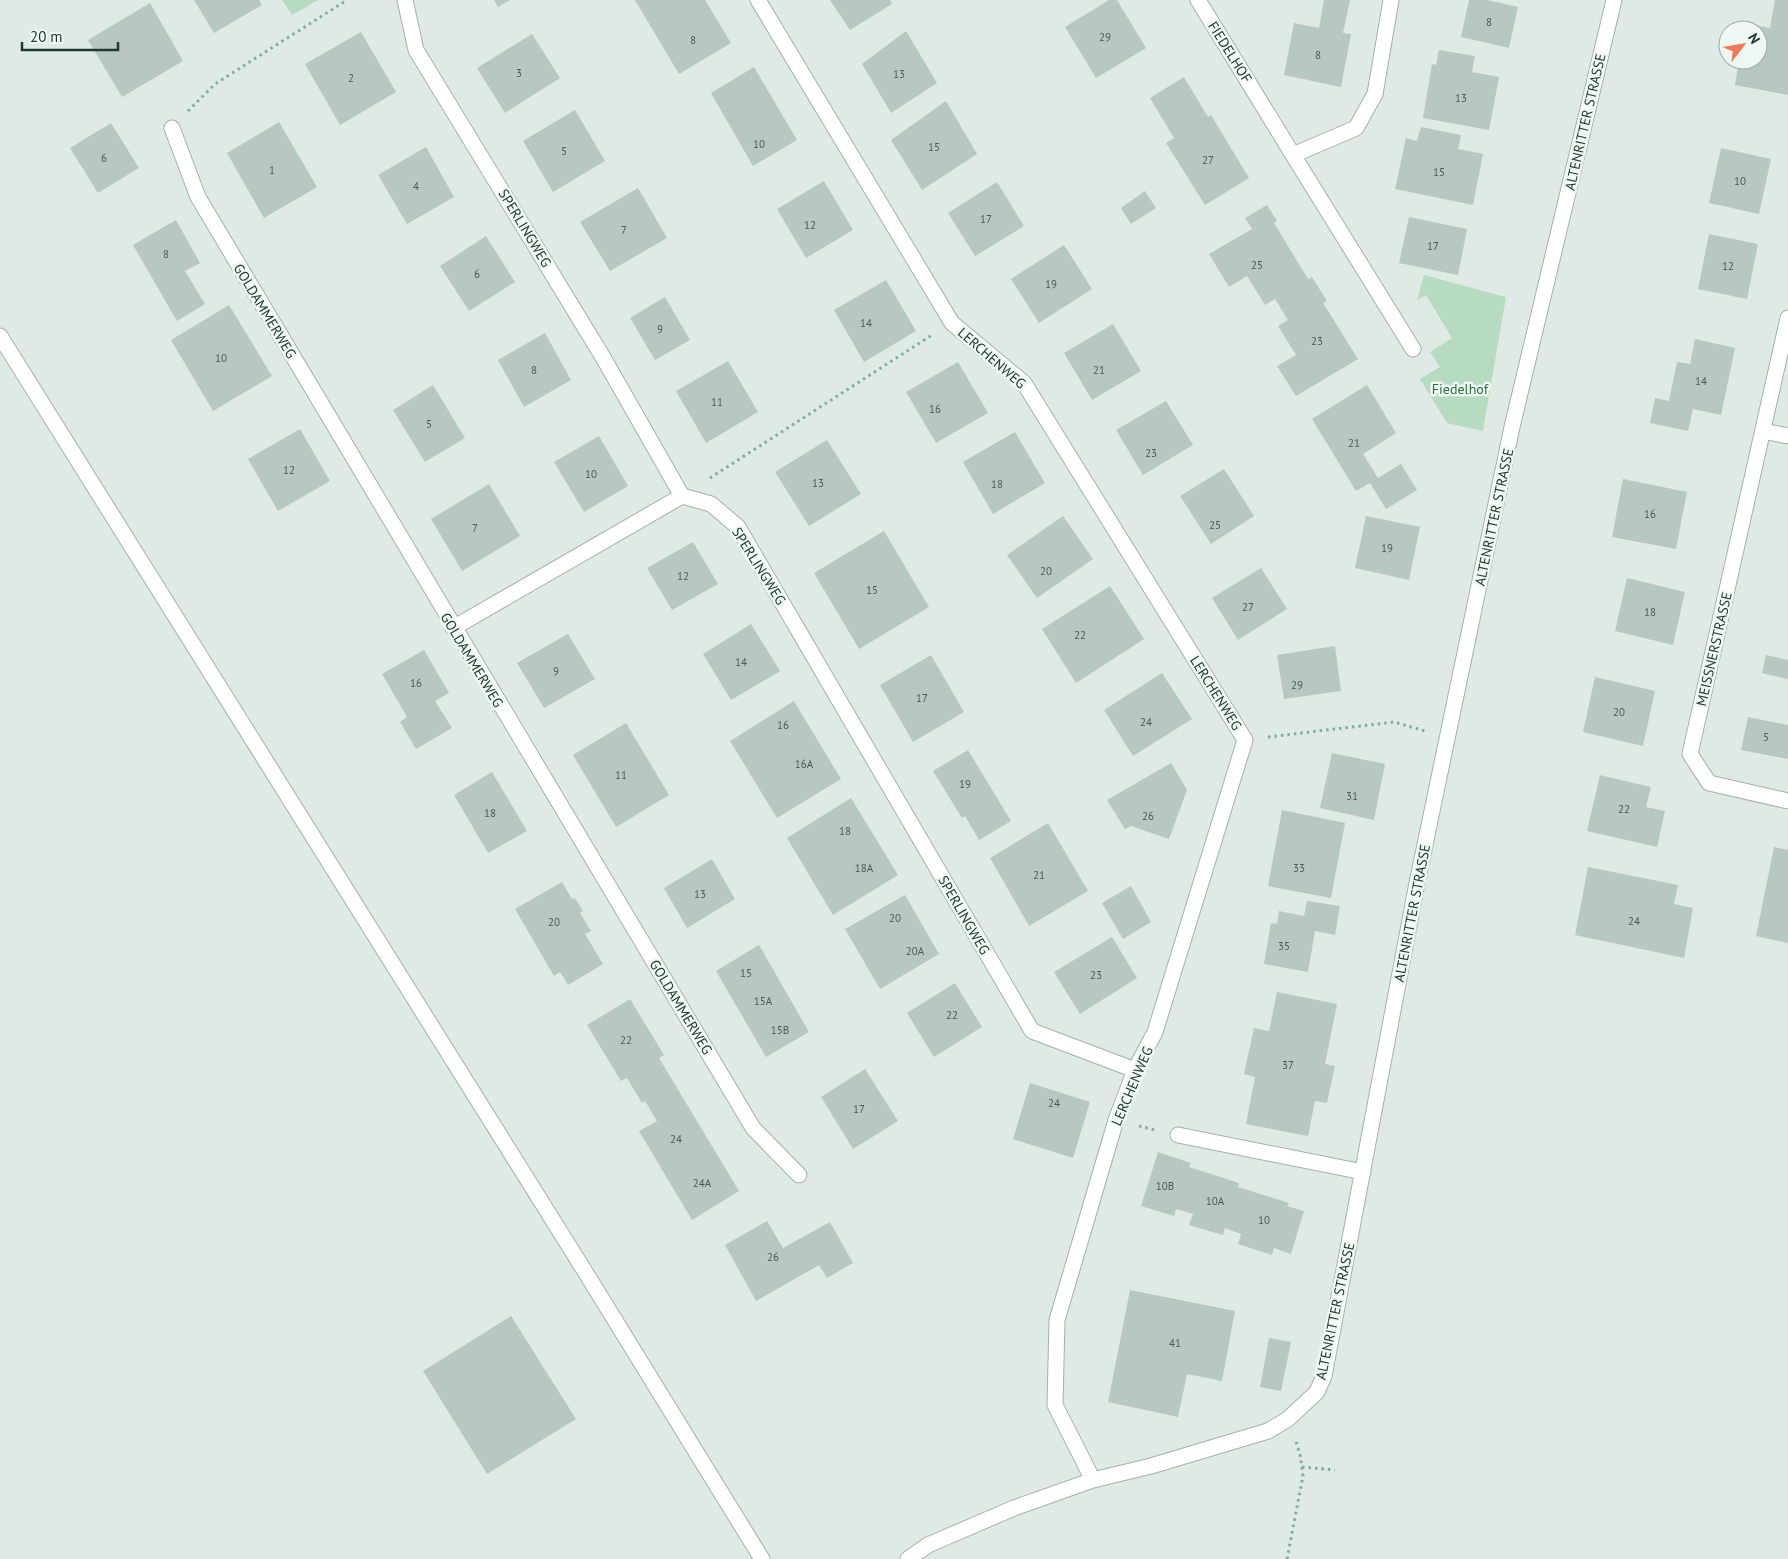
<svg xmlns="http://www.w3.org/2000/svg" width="1788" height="1559" viewBox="0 0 1788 1559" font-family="'PT Sans',sans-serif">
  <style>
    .green { fill: #b7dbc0 }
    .building { fill: #b7c7c1 }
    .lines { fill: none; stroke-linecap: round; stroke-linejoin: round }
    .minor-casing { stroke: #a2b1ac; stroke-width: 17 }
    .path { stroke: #7fad9e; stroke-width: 3; stroke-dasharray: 2.5 4; stroke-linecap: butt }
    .minor { stroke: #fff; stroke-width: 15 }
    .labels { text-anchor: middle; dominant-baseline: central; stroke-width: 5; stroke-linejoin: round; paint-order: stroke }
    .number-label { font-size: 11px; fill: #465c56 }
    .street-label { font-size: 14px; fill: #203932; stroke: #eff7f3 }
    .park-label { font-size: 14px; fill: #2b6f44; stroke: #eff7f3 }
  </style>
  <rect width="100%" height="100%" fill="#dfeae5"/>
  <!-- green -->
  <path class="green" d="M282,0H318L292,15Z
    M1424,275L1506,297L1483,431L1447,423L1420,379L1440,367L1430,352L1452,338L1426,295L1417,300Z"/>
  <!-- building -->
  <path class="building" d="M194,0H259L262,5L214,33Z
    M494,0H510L498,7Z
    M635,0H705L731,43L679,74Z
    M830,0H890L892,4L850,30Z
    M1109,0H1117L1146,48L1096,78L1065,27Z
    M1324,0H1350L1343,33L1351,34L1341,87L1284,75L1294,23L1319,28Z
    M1469,0H1487L1518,7L1509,48L1461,37Z
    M1775,0H1788V95L1735,85L1739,60H1758V30H1745L1746,24L1770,28Z
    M150,3L183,61L122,97L88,40Z
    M906,31L937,83L891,113L862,64Z
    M361,32L396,92L340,125L305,64Z
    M532,34L560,78L505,113L477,68Z
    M1439,50L1475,56L1472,72L1499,77L1489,130L1423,118L1432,64L1436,65Z
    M754,67L797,140L753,166L711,93Z
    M1184,77L1208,117L1211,115L1249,178L1205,205L1166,143L1174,138L1150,98Z
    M946,101L977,154L922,190L891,140Z
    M575,110L605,161L553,192L523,141Z
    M279,122L317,187L264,218L227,153Z
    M111,123L139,168L98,193L70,148Z
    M1421,127L1461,135L1458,149L1483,154L1473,205L1395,189L1406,138L1417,141Z
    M426,147L454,197L407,224L378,175Z
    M1721,148L1771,159L1759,214L1709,203Z
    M824,181L853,230L806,258L777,209Z
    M997,182L1024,226L975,256L948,213Z
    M638,188L667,238L610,271L580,222Z
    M1145,191L1156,208L1131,224L1121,208Z
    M1267,205L1277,221L1274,223L1308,279L1312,277L1327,301L1323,303L1358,359L1296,396L1277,366L1296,355L1278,326L1288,320L1275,299L1265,305L1247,276L1229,287L1209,254L1252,229L1245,218Z
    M1409,217L1467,229L1458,275L1399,263Z
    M176,220L200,263L185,271L205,304L177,321L133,245Z
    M1709,234L1758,244L1747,299L1698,289Z
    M486,236L515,282L469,311L440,266Z
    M1064,245L1092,289L1039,323L1011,279Z
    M886,280L916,331L864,362L834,310Z
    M665,297L690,340L655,360L630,318Z
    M229,305L272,376L213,411L171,340Z
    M1113,324L1141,371L1092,400L1064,353Z
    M545,333L571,380L524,407L498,360Z
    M1695,339L1735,348L1721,415L1693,409L1688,431L1650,423L1655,398L1669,401L1677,362L1690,364Z
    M728,361L758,412L706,443L676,391Z
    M958,362L988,413L936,443L906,392Z
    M433,385L465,438L425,462L393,410Z
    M1367,385L1396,433L1363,454L1378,478L1401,464L1417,490L1386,509L1370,483L1356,491L1312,419Z
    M1166,401L1193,445L1143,475L1116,430Z
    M300,429L330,481L278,511L248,459Z
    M1015,432L1045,483L993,514L963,462Z
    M599,436L628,486L584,512L554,462Z
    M827,440L861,494L809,526L775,472Z
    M1224,469L1254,516L1211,544L1180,496Z
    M1623,479L1687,492L1676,549L1612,537Z
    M489,484L520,536L462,571L431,519Z
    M1063,516L1093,559L1037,598L1007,555Z
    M1366,516L1420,527L1409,580L1355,568Z
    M884,531L929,607L859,649L814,573Z
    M693,542L718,584L672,610L647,568Z
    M1261,568L1287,609L1238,640L1212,598Z
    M1627,578L1685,592L1673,645L1615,631Z
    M1110,586L1144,639L1076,683L1042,629Z
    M751,624L780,671L731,700L703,654Z
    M568,634L595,679L544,708L517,663Z
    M1335,646L1341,691L1284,699L1277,655Z
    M424,650L449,693L435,701L452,728L416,749L400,722L407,717L382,674Z
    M931,655L964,712L913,742L880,685Z
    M1766,655L1788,660V679L1762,673Z
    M1162,673L1192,719L1133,756L1104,710Z
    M1595,677L1655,691L1643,746L1583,732Z
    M794,701L841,779L777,818L730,741Z
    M1748,717L1788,725V759L1741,750Z
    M626,723L669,795L616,827L573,755Z
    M968,750L1011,821L979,840L965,816L962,818L933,771Z
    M1332,753L1385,764L1374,820L1320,808Z
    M1171,763L1187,790L1169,839L1131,826L1125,829L1107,800Z
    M492,772L527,831L488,853L454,795Z
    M1600,775L1651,787L1646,807L1665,811L1657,847L1587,831Z
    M851,798L898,875L833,915L787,838Z
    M1282,810L1345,823L1331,898L1268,886Z
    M1048,823L1088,891L1029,926L990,858Z
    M1774,847L1788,850V943L1756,936Z
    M712,859L735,899L687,928L664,888Z
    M1588,867L1678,885L1674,904L1693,908L1684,958L1575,935Z
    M562,882L572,899L575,898L583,911L580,913L591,931L585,934L603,964L568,985L560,972L554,976L515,909Z
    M1131,886L1151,922L1123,939L1102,903Z
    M905,895L939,954L880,989L845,929Z
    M1307,901L1340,906L1335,935L1315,931L1308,972L1264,964L1271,923L1277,924L1279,911L1304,916Z
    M1112,937L1137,978L1080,1014L1054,972Z
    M759,945L809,1032L766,1057L716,971Z
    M955,983L982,1027L934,1057L907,1013Z
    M1277,992L1337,1004L1325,1064L1335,1066L1327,1103L1315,1101L1308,1136L1246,1124L1255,1077L1244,1074L1254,1028L1269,1031Z
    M630,999L664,1055L659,1058L739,1191L692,1220L639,1131L657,1121L645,1101L642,1103L627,1078L621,1081L587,1025Z
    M865,1069L898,1121L853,1149L821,1097Z
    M1030,1083L1090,1102L1073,1158L1013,1139Z
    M1158,1152L1191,1163L1189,1167L1239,1183L1238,1187L1289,1203L1287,1206L1304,1211L1291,1254L1274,1248L1272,1255L1238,1244L1241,1234L1225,1228L1223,1235L1189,1225L1193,1214L1176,1209L1174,1216L1141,1206Z
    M767,1221L783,1248L830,1222L853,1263L827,1278L819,1265L756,1301L725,1245Z
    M1130,1290L1235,1311L1222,1381L1187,1374L1178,1417L1108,1402Z
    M511,1316L576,1419L487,1474L423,1371Z
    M1269,1338L1291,1342L1281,1391L1260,1387Z"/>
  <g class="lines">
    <!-- minor casing -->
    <g class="minor-casing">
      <path id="minor" d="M405,0L416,50L604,359L682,496L711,504L738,527L1032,1031L1135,1070
        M758,0L952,323L1024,383L1245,740L1155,1032L1135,1070L1116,1120L1057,1320L1055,1405L1093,1480
        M1198,0L1293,155L1356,128L1375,94L1391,0
        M172,128L198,197L753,1128L799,1175
        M1293,155L1413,349
        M1788,318L1690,754L1709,783L1788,801
        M0,336L589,1278L762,1559
        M1763,431L1788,436
        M453,628L682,496
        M1178,1135L1363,1172
        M908,1559L928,1545L1014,1508L1093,1480L1151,1466L1268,1431L1288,1419L1317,1392L1324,1376L1417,883L1512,427L1614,0"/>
    </g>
    <!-- path -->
    <path class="path" d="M188,111L215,84L347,0
      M710,478L932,335
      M1268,737L1394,722L1425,731
      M1139,1126L1155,1130
      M1302,1467L1335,1470
      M1287,1559L1303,1476L1300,1454L1296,1442"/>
    <!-- minor -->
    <use href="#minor" class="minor"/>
  </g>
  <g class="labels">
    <!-- number labels -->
    <g class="number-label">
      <text x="1489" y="22">8</text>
      <text x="1105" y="37">29</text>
      <text x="693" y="40">8</text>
      <text x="1318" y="55">8</text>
      <text x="519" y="73">3</text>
      <text x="899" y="74">13</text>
      <text x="351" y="78">2</text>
      <text x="1461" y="98">13</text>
      <text x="759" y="144">10</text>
      <text x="934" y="147">15</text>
      <text x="564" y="151">5</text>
      <text x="104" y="158">6</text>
      <text x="1208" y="160">27</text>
      <text x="272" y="170">1</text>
      <text x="1439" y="172">15</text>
      <text x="1740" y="181">10</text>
      <text x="416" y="186">4</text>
      <text x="986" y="219">17</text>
      <text x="810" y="225">12</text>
      <text x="624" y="230">7</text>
      <text x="1433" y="246">17</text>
      <text x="166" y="254">8</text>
      <text x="1257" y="265">25</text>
      <text x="1728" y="266">12</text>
      <text x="477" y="274">6</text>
      <text x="1051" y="284">19</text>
      <text x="866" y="323">14</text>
      <text x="660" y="329">9</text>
      <text x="1317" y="341">23</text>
      <text x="221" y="358">10</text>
      <text x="534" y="370">8</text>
      <text x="1099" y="370">21</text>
      <text x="1701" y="381">14</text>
      <text x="717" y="402">11</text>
      <text x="935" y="409">16</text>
      <text x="429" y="424">5</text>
      <text x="1354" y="443">21</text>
      <text x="1151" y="453">23</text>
      <text x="289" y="470">12</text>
      <text x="591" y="474">10</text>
      <text x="818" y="483">13</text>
      <text x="997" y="484">18</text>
      <text x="1650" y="514">16</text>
      <text x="1215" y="525">25</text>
      <text x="475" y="528">7</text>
      <text x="1387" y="548">19</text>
      <text x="1046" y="571">20</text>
      <text x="683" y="576">12</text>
      <text x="872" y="590">15</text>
      <text x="1248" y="607">27</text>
      <text x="1650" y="612">18</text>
      <text x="1080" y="635">22</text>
      <text x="741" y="662">14</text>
      <text x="556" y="671">9</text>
      <text x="416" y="683">16</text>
      <text x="1297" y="685">29</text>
      <text x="922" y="698">17</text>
      <text x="1619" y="712">20</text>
      <text x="1146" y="722">24</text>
      <text x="783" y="725">16</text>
      <text x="1766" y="737">5</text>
      <text x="804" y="764">16A</text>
      <text x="621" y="775">11</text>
      <text x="965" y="784">19</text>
      <text x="1352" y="796">31</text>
      <text x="1624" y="809">22</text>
      <text x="490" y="813">18</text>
      <text x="1148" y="816">26</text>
      <text x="845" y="831">18</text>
      <text x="864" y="868">18A</text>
      <text x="1299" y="868">33</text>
      <text x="1039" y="875">21</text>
      <text x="700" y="894">13</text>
      <text x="895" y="918">20</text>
      <text x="1634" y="921">24</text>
      <text x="554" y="922">20</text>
      <text x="1284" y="946">35</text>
      <text x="915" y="951">20A</text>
      <text x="746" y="973">15</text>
      <text x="1096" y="975">23</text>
      <text x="763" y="1001">15A</text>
      <text x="952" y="1015">22</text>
      <text x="780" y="1030">15B</text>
      <text x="626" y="1040">22</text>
      <text x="1288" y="1065">37</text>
      <text x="1054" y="1103">24</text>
      <text x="859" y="1109">17</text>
      <text x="676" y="1139">24</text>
      <text x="702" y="1183">24A</text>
      <text x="1165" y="1186">10B</text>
      <text x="1215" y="1201">10A</text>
      <text x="1264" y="1220">10</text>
      <text x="773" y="1257">26</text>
      <text x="1175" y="1343">41</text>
    </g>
    <!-- street labels -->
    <g class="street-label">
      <text transform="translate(1230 52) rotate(58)">FIEDELHOF</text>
      <text transform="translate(1585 122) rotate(-77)">ALTENRITTER STRASSE</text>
      <text transform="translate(525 228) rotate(59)">SPERLINGWEG</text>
      <text transform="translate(265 311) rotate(59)">GOLDAMMERWEG</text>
      <text transform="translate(992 358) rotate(41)">LERCHENWEG</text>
      <text transform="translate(1494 517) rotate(-78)">ALTENRITTER STRASSE</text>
      <text transform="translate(759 566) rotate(58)">SPERLINGWEG</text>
      <text transform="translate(1714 649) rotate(-77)">MEISSNERSTRASSE</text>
      <text transform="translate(472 660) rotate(59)">GOLDAMMERWEG</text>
      <text transform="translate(1216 693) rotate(58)">LERCHENWEG</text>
      <text transform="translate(1412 913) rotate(-79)">ALTENRITTER STRASSE</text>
      <text transform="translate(964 915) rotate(60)">SPERLINGWEG</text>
      <text transform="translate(681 1007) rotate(59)">GOLDAMMERWEG</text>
      <text transform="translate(1132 1086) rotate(-67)">LERCHENWEG</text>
      <text transform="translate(1335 1311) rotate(-78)">ALTENRITTER STRASSE</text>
    </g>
    <!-- park labels -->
    <g class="park-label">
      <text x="1460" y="389">Fiedelhof</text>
    </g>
  </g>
  <!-- north arrow -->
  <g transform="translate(1743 45) rotate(59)"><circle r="24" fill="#eff7f3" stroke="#9caba6"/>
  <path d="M0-4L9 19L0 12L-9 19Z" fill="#f07a57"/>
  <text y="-8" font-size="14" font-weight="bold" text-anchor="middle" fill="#203932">N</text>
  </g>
  <!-- scale -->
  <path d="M22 42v8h96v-8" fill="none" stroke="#203932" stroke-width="2.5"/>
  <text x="30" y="42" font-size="15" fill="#203932" stroke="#eff7f3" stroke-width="4" paint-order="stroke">20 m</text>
</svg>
